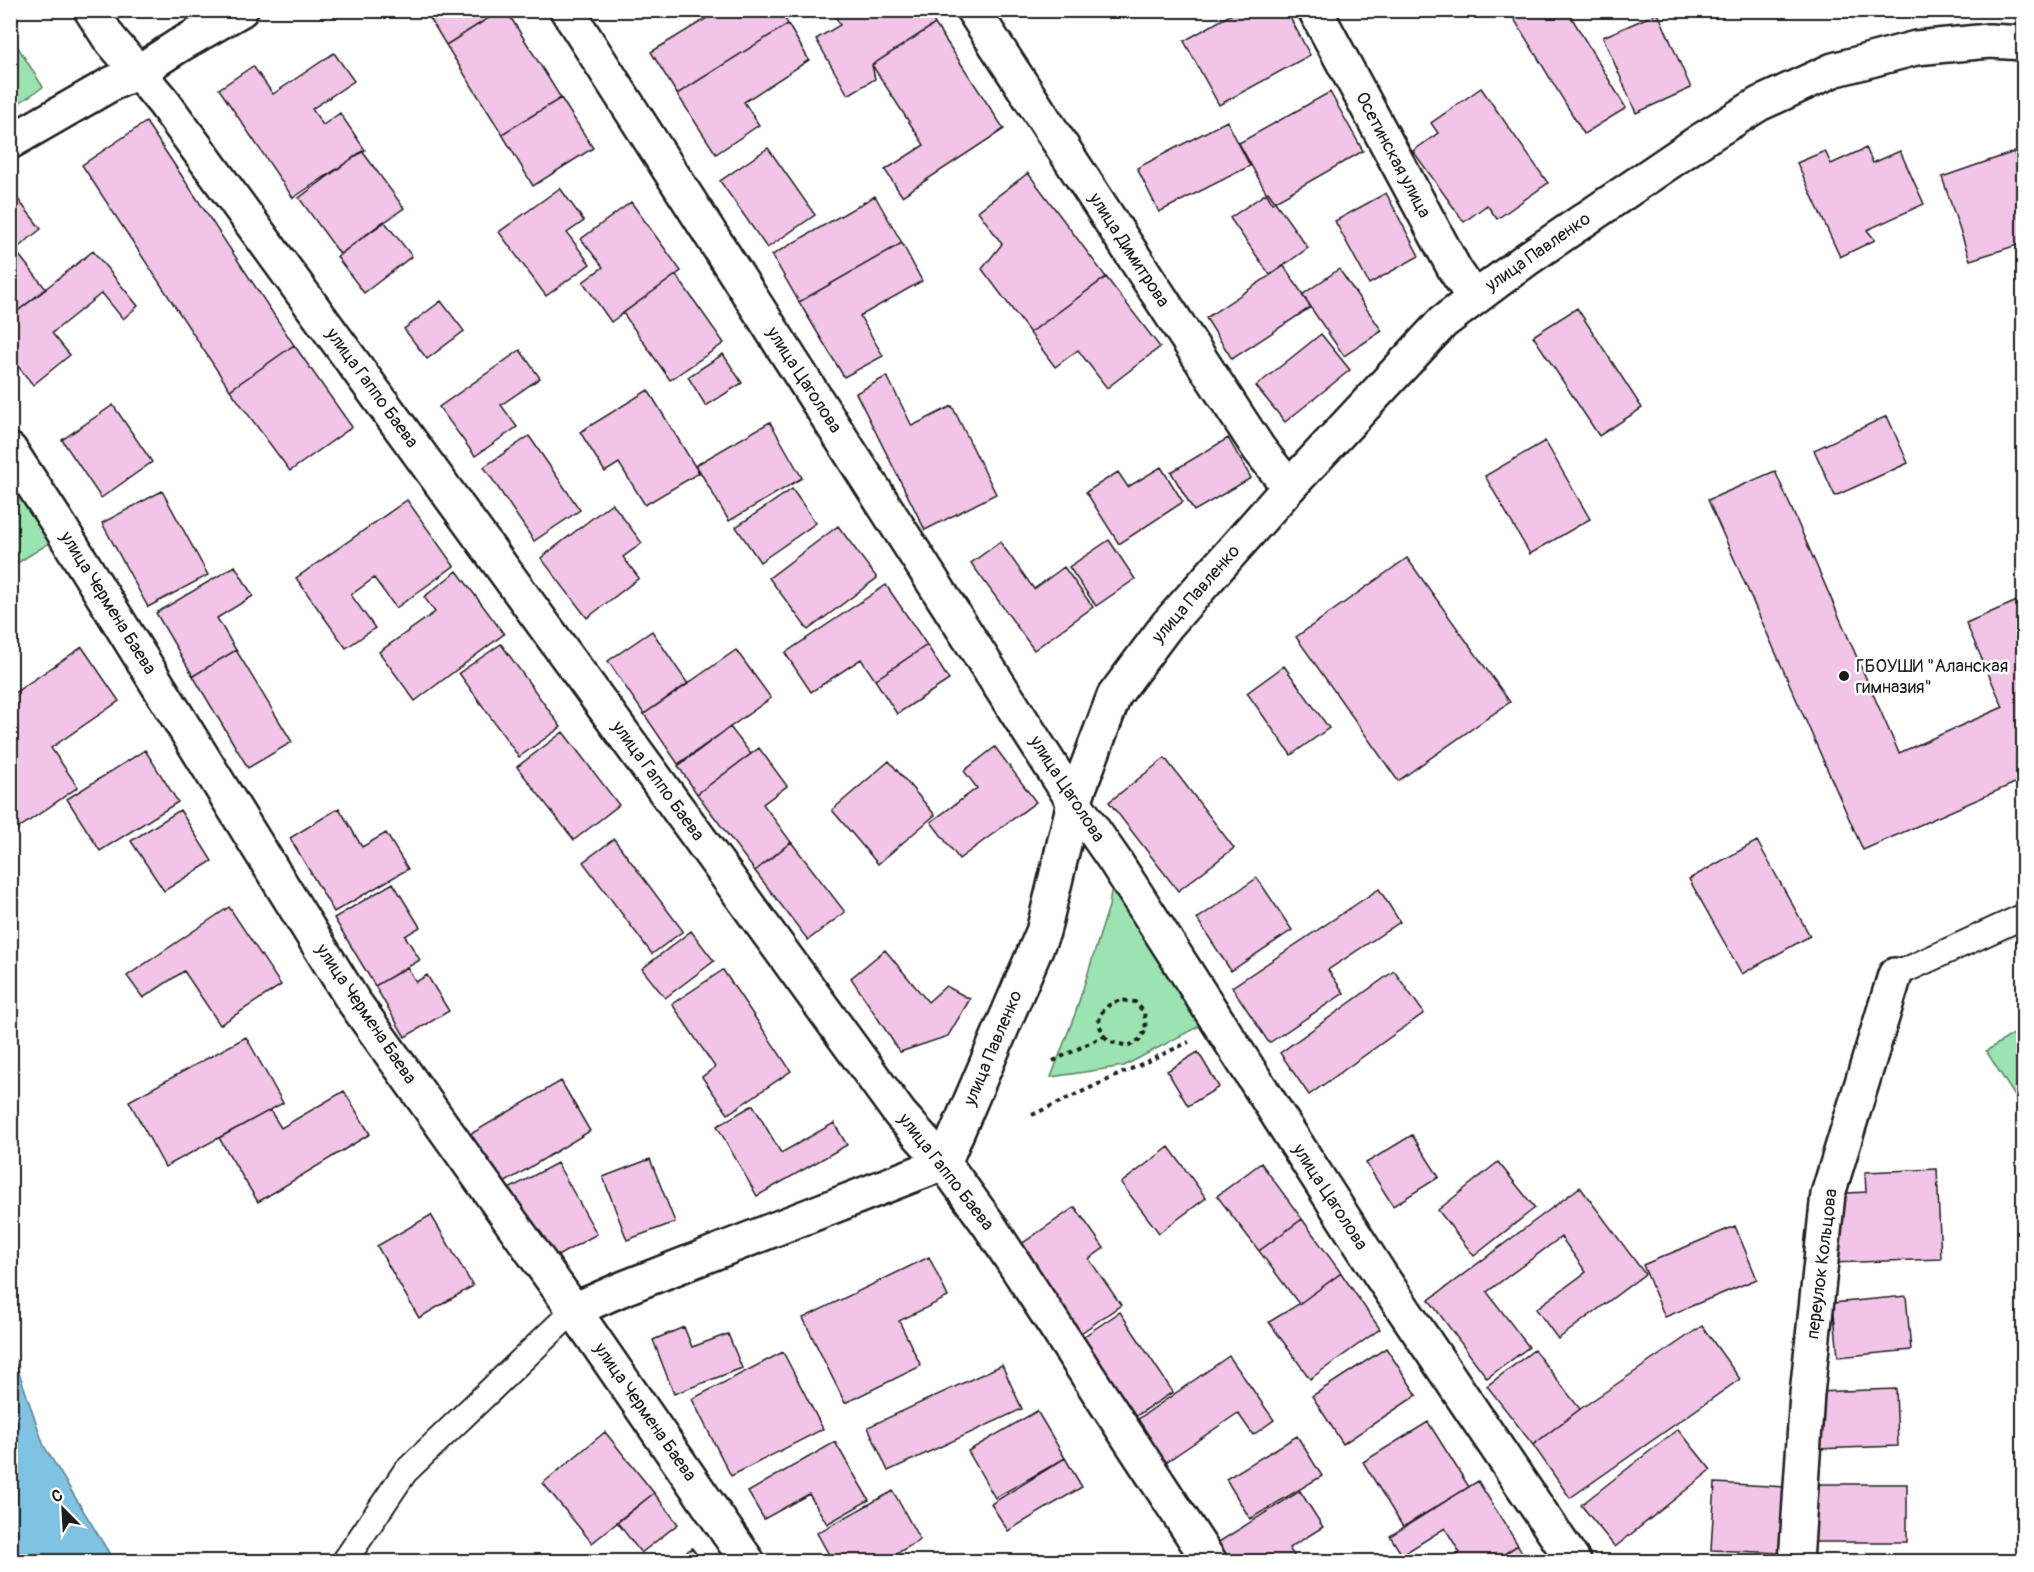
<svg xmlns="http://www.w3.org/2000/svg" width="2034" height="1572" viewBox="0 0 2034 1572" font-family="Pangolin,sans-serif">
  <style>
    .green { fill: #9be3b0; stroke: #5c8066; stroke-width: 1.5 }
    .water { fill: #80c2e1; stroke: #588092; stroke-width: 1.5 }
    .building { fill: #f2c4e8; stroke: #1c1c1c; stroke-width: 1.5 }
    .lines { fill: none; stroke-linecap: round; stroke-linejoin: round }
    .service-casing { stroke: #1c1c1c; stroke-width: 28 }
    .minor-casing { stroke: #1c1c1c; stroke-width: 38 }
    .tertiary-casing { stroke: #1c1c1c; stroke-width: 38 }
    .secondary-casing { stroke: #1c1c1c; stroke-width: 38 }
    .path { stroke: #1c1c1c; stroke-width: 4; stroke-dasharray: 4.5 4.5; stroke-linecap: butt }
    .service { stroke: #fff; stroke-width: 24 }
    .minor { stroke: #fff; stroke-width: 33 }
    .tertiary { stroke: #fff; stroke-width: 33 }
    .secondary { stroke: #fff; stroke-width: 33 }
    .poi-dot { fill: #1c1c1c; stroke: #fff; stroke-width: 2 }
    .labels { text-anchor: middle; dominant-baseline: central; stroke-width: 5; stroke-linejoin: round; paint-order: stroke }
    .street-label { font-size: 18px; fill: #1c1c1c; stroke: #fff }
    .poi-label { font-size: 18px; fill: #1c1c1c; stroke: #fff; text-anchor: start }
  </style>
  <rect width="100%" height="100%" fill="#fff"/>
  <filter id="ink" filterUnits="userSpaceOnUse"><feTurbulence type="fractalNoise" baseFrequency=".0167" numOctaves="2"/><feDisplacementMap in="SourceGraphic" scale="12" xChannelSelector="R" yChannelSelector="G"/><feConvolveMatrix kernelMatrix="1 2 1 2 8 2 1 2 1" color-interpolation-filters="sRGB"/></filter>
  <g filter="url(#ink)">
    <!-- green -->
    <path class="green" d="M11,36L43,87L19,103L11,90Z
      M10,479L51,542L11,567H10Z
      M1115,861L1203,1024L1124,1066L1051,1077L1075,1014L1109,906Z
      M2023,1028V1109L1986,1051Z"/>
    <!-- water -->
    <path class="water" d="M11,1349L44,1446L114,1561H11Z"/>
    <!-- building -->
    <path class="building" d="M425,10H501L446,45Z
      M501,10H506L561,98L502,134L446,45Z
      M702,10H780L788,24L677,94L651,52L707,18Z
      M832,10H927L935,24L872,65L875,79L848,95L816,39L840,25Z
      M1239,10H1286L1310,55L1219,105L1184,41Z
      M1517,10H1567L1626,108L1584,134L1511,14Z
      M1658,13L1691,88L1636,113L1603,37Z
      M788,24L809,60L744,102L759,125L716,154L677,94Z
      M935,24L1004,129L902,196L885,170L924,145L872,65Z
      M334,53L354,81L312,109L323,125L340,113L365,150L293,198L219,89L253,66L273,94Z
      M1481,88L1548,183L1497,219L1487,205L1464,222L1413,151L1438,133L1431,123Z
      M1330,92L1363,151L1272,203L1239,143Z
      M561,98L593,148L533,186L502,134Z
      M1227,121L1250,166L1159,212L1137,168Z
      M146,122L294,345L230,390L82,165Z
      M768,148L815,215L767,248L720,181Z
      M1866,148L1873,163L1900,151L1924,204L1867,230L1875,240L1840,257L1797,163L1825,151L1831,164Z
      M362,151L404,208L340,254L299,198Z
      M2014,152L2024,182V243L1970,260L1942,177Z
      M1028,173L1106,277L1030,333L982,269L1002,244L978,211Z
      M560,188L584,221L567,233L590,264L546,296L499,232Z
      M10,189L41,229L15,250L46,289L10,317Z
      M1268,192L1308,248L1270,275L1230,218Z
      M1386,193L1419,256L1369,284L1335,221Z
      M875,196L902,243L799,302L772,255Z
      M631,202L681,271L611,322L583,282L603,267L581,239Z
      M384,221L412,256L364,293L337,257Z
      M902,243L922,281L860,316L883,356L844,377L799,302Z
      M93,251L138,306L123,319L102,293L52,333L70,355L33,385L10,356V317Z
      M1284,266L1311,307L1232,359L1206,318Z
      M1339,269L1382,331L1344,356L1302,295Z
      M676,275L724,343L670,380L623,313Z
      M1106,277L1160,347L1107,388L1078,350L1055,367L1030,333Z
      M441,301L464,331L427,359L404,329Z
      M1577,308L1642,408L1599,436L1533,336Z
      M1321,334L1350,370L1285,422L1256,386Z
      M294,345L352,427L290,471L230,390Z
      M520,350L540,378L501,405L517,427L475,456L439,407Z
      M723,354L742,383L706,406L688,377Z
      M887,376L912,426L952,406L996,494L925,530L856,393Z
      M648,390L699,473L645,505L619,463L605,472L580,432Z
      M113,405L152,462L101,498L62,440Z
      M1887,416L1908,463L1835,496L1814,450Z
      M770,422L802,478L729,521L696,465Z
      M529,436L580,510L534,541L484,467Z
      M1228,438L1251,478L1194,511L1171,472Z
      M1545,441L1590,519L1530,554L1485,476Z
      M1161,467L1183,502L1119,544L1086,492L1118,472L1128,487Z
      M1775,471L1899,753L2003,707L1966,623L2024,598V779L1863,850L1708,500Z
      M792,489L816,523L760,562L736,527Z
      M162,491L208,575L148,607L102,523Z
      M407,500L454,566L396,608L374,578L351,595L375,628L346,648L296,578Z
      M612,503L642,543L623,557L639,578L587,618L541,558Z
      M838,526L877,578L808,630L769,578Z
      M1109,540L1135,579L1096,606L1069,567Z
      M1000,542L1034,589L1064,567L1093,607L1034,650L971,563Z
      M1407,558L1510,702L1398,781L1296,637Z
      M235,566L253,596L217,618L236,650L193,676L156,613Z
      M457,571L504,634L415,701L379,652L435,612L424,597Z
      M886,585L927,645L875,680L861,659L811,692L785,653Z
      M652,631L688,684L644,714L608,661Z
      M501,644L561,727L519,757L459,673Z
      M927,645L949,680L897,714L875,680Z
      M82,647L119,701L51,748L78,787L10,834V696Z
      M236,650L292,742L248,768L193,676Z
      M736,650L771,698L678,764L644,714Z
      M1284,666L1329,728L1291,755L1247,693Z
      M730,727L751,754L697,794L678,766Z
      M563,732L619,805L574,840L517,767Z
      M995,747L1036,802L959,859L931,822L977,788L964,771Z
      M759,748L787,786L763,804L791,842L755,871L697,794Z
      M145,750L178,802L100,851L67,799Z
      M1165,758L1234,848L1178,891L1109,802Z
      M889,761L935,815L878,864L832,810Z
      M339,808L362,847L386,833L408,869L334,912L290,838Z
      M180,810L212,861L164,891L131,841Z
      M614,839L683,931L652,954L583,862Z
      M1757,841L1810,936L1742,974L1689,879Z
      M791,842L845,912L808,940L755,871Z
      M1257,878L1292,930L1231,971L1197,919Z
      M393,883L420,927L405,936L420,960L375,986L334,918Z
      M1379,889L1400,922L1328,970L1344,993L1269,1043L1232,987Z
      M229,907L281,985L220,1025L184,971L143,998L127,976Z
      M691,931L714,961L665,998L642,969Z
      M885,950L928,1002L946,986L970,999L948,1036L900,1052L851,978Z
      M407,967L416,982L427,975L449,1011L405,1037L375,986Z
      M723,970L791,1071L728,1114L702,1077L715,1067L672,1004Z
      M1394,971L1424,1013L1309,1095L1280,1053Z
      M246,1037L283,1103L165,1167L129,1101Z
      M1198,1052L1219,1087L1188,1106L1167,1071Z
      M561,1081L590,1131L499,1186L469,1135Z
      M344,1091L370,1134L258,1202L219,1138L270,1110L281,1128Z
      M753,1105L781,1153L834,1123L847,1145L757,1196L717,1126Z
      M1412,1135L1439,1177L1393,1206L1366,1163Z
      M1169,1147L1206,1198L1159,1233L1121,1183Z
      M650,1159L675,1222L627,1240L603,1177Z
      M1498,1162L1535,1208L1474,1256L1438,1210Z
      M557,1163L597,1234L545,1263L505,1191Z
      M1261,1163L1302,1219L1259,1251L1217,1196Z
      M1937,1169L1941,1259L1831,1263L1828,1194L1866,1192L1865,1172Z
      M1580,1187L1645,1274L1558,1339L1536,1309L1586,1272L1561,1237L1487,1292L1529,1347L1487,1378L1429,1300Z
      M1075,1207L1104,1248L1089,1259L1121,1305L1078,1335L1017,1247Z
      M431,1215L473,1286L419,1318L377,1246Z
      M1302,1219L1341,1273L1299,1304L1259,1251Z
      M1735,1226L1757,1279L1665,1317L1643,1265Z
      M929,1257L948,1297L899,1321L921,1366L845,1403L803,1318Z
      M1341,1273L1380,1329L1310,1379L1269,1322L1299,1304Z
      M1906,1296L1911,1350L1838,1357L1833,1303Z
      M1120,1312L1173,1392L1124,1424L1071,1345Z
      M1702,1326L1740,1379L1570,1498L1533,1445L1580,1409Z
      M684,1327L692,1347L728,1334L742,1368L674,1394L653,1340Z
      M1386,1348L1417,1395L1343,1444L1312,1396Z
      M1534,1350L1580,1409L1533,1445L1487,1386Z
      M783,1352L823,1429L731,1476L692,1399Z
      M1229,1356L1274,1420L1253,1435L1238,1413L1153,1471L1124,1429Z
      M1002,1365L1022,1409L888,1471L868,1427Z
      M1896,1389L1898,1446L1816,1449L1815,1392Z
      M1037,1411L1065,1458L995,1498L968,1451Z
      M1428,1422L1469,1487L1403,1527L1363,1462Z
      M1678,1429L1711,1470L1615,1547L1581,1505Z
      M605,1432L654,1493L592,1543L543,1483Z
      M1297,1436L1322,1476L1250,1519L1226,1479Z
      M835,1442L869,1500L827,1524L809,1494L764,1519L748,1492Z
      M1065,1458L1082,1487L1008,1531L991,1504Z
      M1478,1481L1518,1545L1492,1562H1446L1460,1553L1445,1528L1402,1555L1390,1536Z
      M1715,1483L1786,1487L1782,1553L1711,1550Z
      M1814,1484H1907V1542H1814Z
      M893,1491L920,1540L882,1562H833L817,1533Z
      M1300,1491L1323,1527L1289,1548L1298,1562H1225L1214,1545Z
      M654,1493L678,1524L641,1553L617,1522Z
      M1518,1545L1527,1562H1492Z
      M692,1548L702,1562H673Z"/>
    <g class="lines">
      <!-- service casing -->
      <g class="service-casing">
        <path id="service" d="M1895,975L2024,916
          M344,1562L405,1472L574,1310"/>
      </g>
      <!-- minor casing -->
      <g class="minor-casing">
        <path id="minor" d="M567,10L1074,802L1115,861L1379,1273L1574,1562
          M1315,10L1455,270L1474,298
          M10,142L111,84L138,72
          M10,450L59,525L352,999L574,1310L748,1562
          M574,1310L624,1288L944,1163
          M1796,1562L1807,1394L1828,1194L1895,975"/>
      </g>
      <!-- tertiary casing -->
      <g class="tertiary-casing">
        <path id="tertiary" d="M138,72L164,103L900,1114L944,1163"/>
      </g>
      <!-- secondary casing -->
      <g class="secondary-casing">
        <path id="secondary" d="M91,10L109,38L138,72L178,46L241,10
          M973,10L1259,449L1289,487
          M1210,1562L989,1225L944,1163L1043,932L1074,802L1114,696L1167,625L1289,487L1443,322L1527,259L1703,139L1759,104L1833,70L1916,48L1989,41L2024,43"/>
      </g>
      <!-- path -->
      <path class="path" d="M1053,1061L1104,1036L1099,1024L1100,1014L1109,1005L1120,1000L1135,1002L1144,1012L1146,1030L1139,1040L1129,1046L1110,1042L1104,1036
        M1032,1115L1189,1042"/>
      <!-- service -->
      <use href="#service" class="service"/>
      <!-- minor -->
      <use href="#minor" class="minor"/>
      <!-- tertiary -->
      <use href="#tertiary" class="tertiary"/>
      <!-- secondary -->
      <use href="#secondary" class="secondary"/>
    </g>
  </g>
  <!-- markers -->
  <circle class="poi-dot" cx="1844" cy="676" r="6"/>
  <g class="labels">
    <!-- street labels -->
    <g class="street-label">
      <text transform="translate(1393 155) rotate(62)">Осетинская улица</text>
      <text transform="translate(1129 250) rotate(57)">улица Димитрова</text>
      <text transform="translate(1538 252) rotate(-35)">улица Павленко</text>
      <text transform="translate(804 380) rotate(57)">улица Цаголова</text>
      <text transform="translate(372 388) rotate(54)">улица Гаппо Баева</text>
      <text transform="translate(1196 594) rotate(-49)">улица Павленко</text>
      <text transform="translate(108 603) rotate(58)">улица Чермена Баева</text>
      <text transform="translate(658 781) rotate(54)">улица Гаппо Баева</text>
      <text transform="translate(1067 789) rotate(57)">улица Цаголова</text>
      <text transform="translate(366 1014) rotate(56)">улица Чермена Баева</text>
      <text transform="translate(993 1048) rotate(-67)">улица Павленко</text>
      <text transform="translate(946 1172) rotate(52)">улица Гаппо Баева</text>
      <text transform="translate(1330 1197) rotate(57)">улица Цаголова</text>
      <text transform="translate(1822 1264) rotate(-83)">переулок Кольцова</text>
      <text transform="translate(645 1412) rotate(55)">улица Чермена Баева</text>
    </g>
    <!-- poi labels -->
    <g class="poi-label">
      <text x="1856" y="666">ГБОУШИ "Аланская<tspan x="1856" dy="21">гимназия"</tspan></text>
    </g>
  </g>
  <!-- margin -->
  <rect width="2034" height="1572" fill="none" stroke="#fff" stroke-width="36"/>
  <rect x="18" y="18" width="1998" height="1536" fill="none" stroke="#1c1c1c" stroke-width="2" filter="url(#ink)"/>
  <!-- north arrow -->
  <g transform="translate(63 1509) rotate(336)" stroke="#ffffff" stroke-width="4.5" paint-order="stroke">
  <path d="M0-4.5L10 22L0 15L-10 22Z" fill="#1c1c1c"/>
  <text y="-9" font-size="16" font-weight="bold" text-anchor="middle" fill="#1c1c1c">С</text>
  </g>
</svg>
